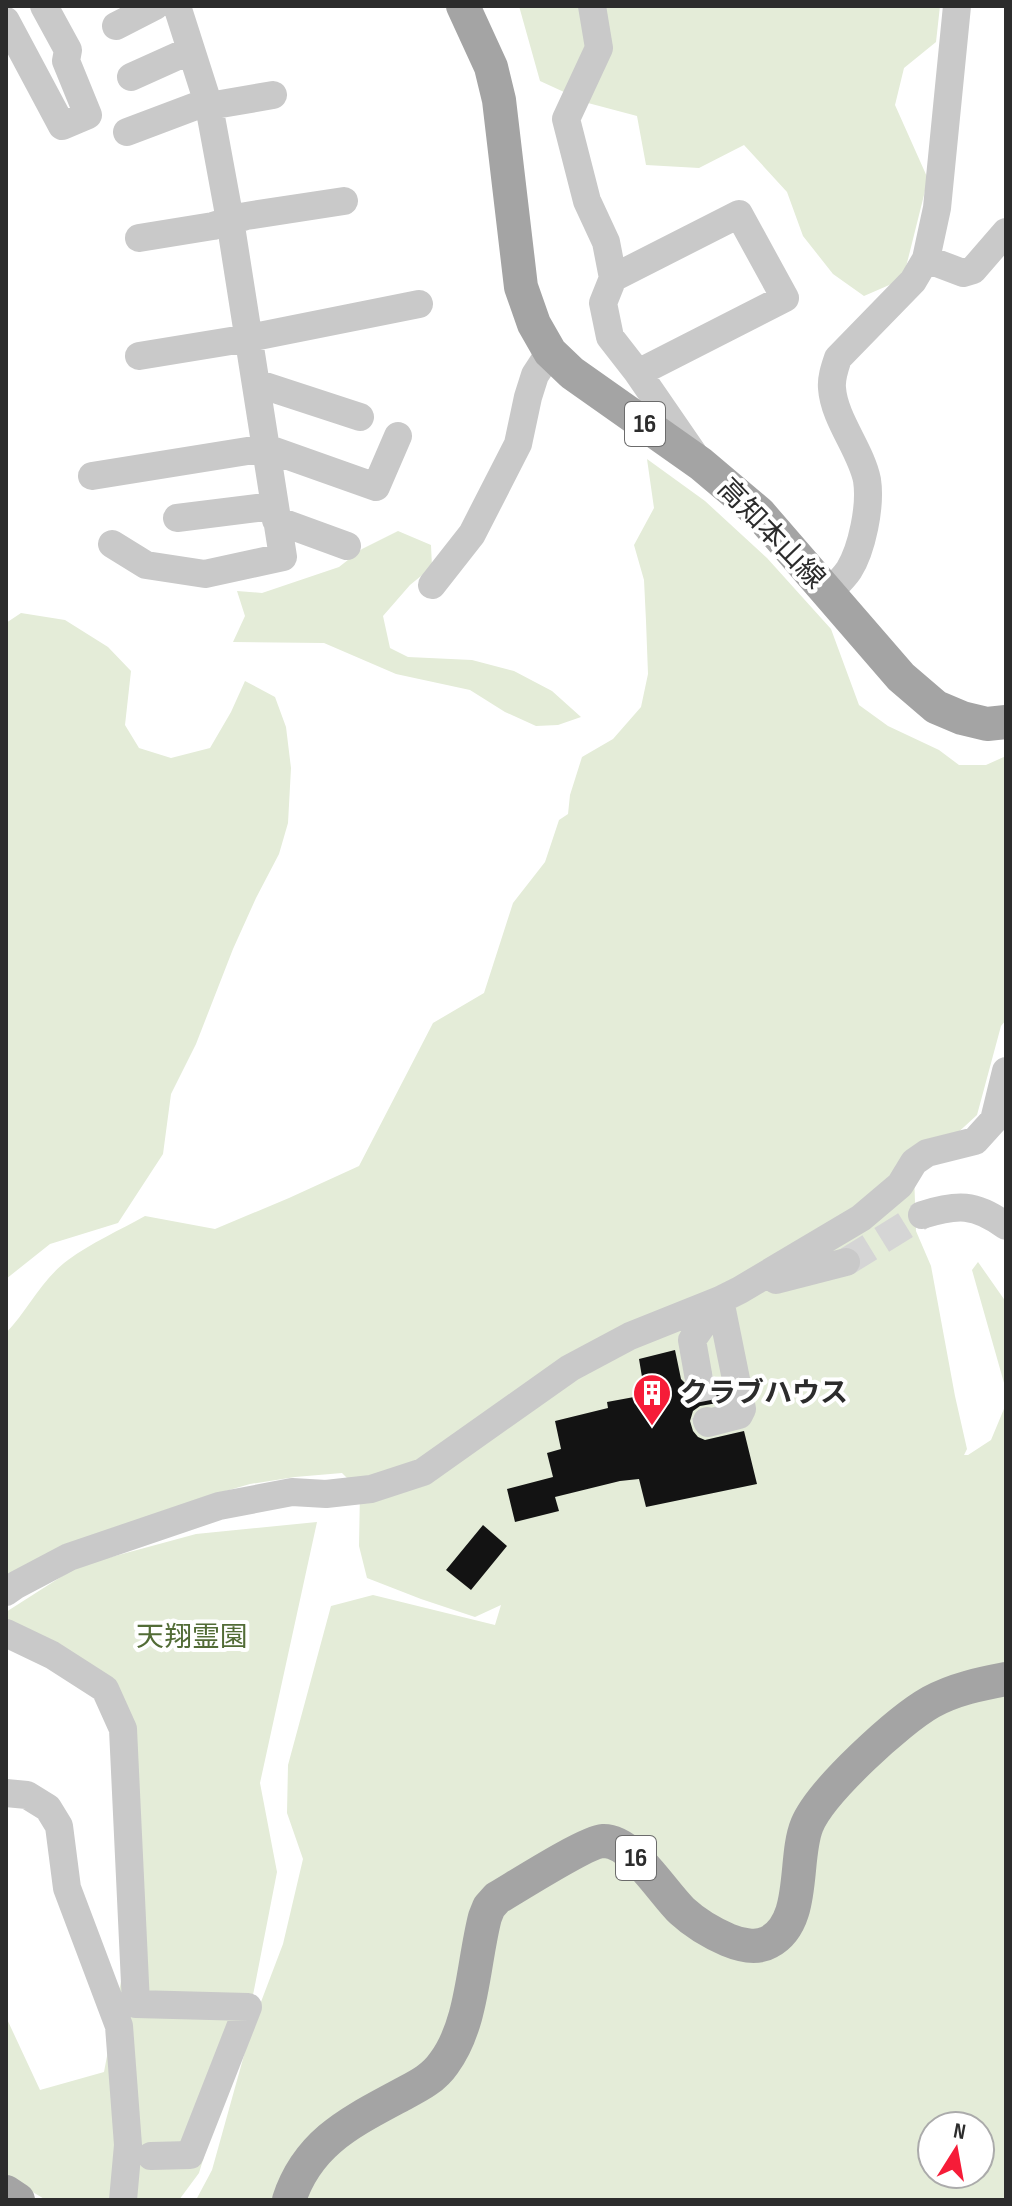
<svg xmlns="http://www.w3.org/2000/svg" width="1012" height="2206" viewBox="0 0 1012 2206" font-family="'Sofia Sans Condensed','Noto Sans JP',sans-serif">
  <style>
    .green { fill: #e4ecd8; fill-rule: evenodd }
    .building { fill: #131313 }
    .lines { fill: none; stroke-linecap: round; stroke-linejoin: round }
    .minor-tunnel { stroke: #d5d5d5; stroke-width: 28; stroke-dasharray: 28 14; stroke-linecap: butt }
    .minor { stroke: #c9c9c9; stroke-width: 28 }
    .major { stroke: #a4a4a4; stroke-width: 34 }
    .labels { text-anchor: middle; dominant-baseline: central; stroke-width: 8; stroke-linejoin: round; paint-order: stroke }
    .shield { fill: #fff; stroke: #6b6b6b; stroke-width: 2 }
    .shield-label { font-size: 26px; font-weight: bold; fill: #2c2c2c }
    .street-label { font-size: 28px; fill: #2c2c2c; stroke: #fff }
    .poi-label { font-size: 28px; font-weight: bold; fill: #2c2c2c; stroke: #fff; text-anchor: start }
    .park-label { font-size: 28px; fill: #526c36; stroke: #fff }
  </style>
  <rect width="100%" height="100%" fill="#fff"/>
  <!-- green -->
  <path class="green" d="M519,6H940L936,42L904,68L895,105L928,179L903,279L864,296L833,274L803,236L787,192L744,145L699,168L646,165L637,116L588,103L540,81Z
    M647,459L705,501L767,558L831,629L859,705L888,726L939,750L959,765H986L1006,756V1020L1001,1026L977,1115L914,1173L916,1231L931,1266L955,1396L967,1449L964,1455H968L991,1440L1006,1404V2200H196L212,2170L253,2023L283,1944L303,1859L287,1813L288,1765L331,1606L373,1595L495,1625L501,1605L475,1617L421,1599L367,1578L359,1546L360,1491L342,1473L295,1477L250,1484L212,1495L6,1577V1333C28,1310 42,1279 68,1260C91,1243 120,1230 145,1216L215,1229L289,1198L359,1166L433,1023L484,993L513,903L545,862L559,820L568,814L570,795L582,757L613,739L641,707L648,674L646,621L644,580L634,545L654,508ZM932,2126H980V2174H932Z
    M398,531L431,545L432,567L410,585L383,616L390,648L408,657L472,660L514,671L552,691L581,717L558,725L536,726L505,712L470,690L396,674L324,643L233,642L245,616L237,591L262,593L339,567L362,549Z
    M21,613L65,620L108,647L131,671L125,725L139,748L171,758L210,748L231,712L245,681L275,697L286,727L291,768L288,823L279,854L256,898L233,949L196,1044L171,1094L163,1154L118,1223L50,1244L6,1279V623Z
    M978,1262L1006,1302V1390L972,1270Z
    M317,1522L260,1783L277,1872L253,1995L199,2173L179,2200H46L6,2176V2017L40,2090L104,2072L122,1976L114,1733L100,1671L6,1622V1612L78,1566L196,1534Z"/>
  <!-- building -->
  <path class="building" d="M675,1350L681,1379L692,1390H702L709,1386L714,1380H719L723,1402L700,1406L693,1411L690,1421L693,1431L698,1437L705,1440L744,1431L757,1484L646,1507L639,1479L620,1481L555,1497L559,1511L515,1522L507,1489L553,1477L547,1453L561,1449L555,1421L608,1408L607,1402L645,1395L639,1359Z
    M483,1525L507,1546L471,1590L446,1570Z"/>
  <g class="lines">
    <!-- minor-tunnel -->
    <path class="minor-tunnel" d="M846,1262L922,1215
      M698,1374L707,1421"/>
    <!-- minor -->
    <path class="minor" d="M592,6L599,48L566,119L587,201L606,242L613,278L603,303L610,337L638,373L693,453
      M6,21L62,126L88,115L66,61L68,50L44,6
      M116,26L155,6
      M131,77L191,50
      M127,132L196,106H209L273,95
      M139,238L213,226L246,216L344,201
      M926,259L963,273L973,270L1006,232
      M613,278L739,214L785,298L638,373
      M139,356L249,338L419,304
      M256,383L360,417
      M92,476L266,448L376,487L398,436
      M177,518L274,506
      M276,520L347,546
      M112,544L146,565L205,574L283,557L230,220L209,106L177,6
      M432,585L472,534L518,444L528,397L535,375L550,352
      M828,593C835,586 843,579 849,570C862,549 871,506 867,480C861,450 834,419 832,388C831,378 835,367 838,358L913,281L926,259L937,208L957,6
      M922,1215C957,1204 975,1203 1006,1226
      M776,1280L846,1262
      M698,1374L692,1340L720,1300
      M707,1421L708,1423L739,1415L742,1409L720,1300
      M6,1592L16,1585L69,1557L219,1506L292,1492L326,1494L371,1489L423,1472L570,1368L630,1336L720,1300L740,1290L861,1218L900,1185L914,1162L927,1153L975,1141L994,1120L1006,1071
      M6,1633L52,1655L105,1689L123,1729L136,2004L248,2007L190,2155L151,2156
      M6,1793L27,1795L48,1808L59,1826L67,1888L119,2026L128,2145L123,2200"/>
    <!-- major -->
    <path class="major" d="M463,6L491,67L499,100L521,287L534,324L550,352L572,373L701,464L759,513L901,677L936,707L962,718L987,724L1006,722
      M6,2192L18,2200
      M289,2200C308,2142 351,2122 401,2095C418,2086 433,2079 444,2063C473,2024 473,1963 485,1917L489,1907L497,1898C516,1887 586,1842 603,1841C632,1840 662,1892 682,1911C695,1923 712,1933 728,1940C740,1945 757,1949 769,1942C807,1922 793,1859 807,1825C821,1791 899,1720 931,1702C955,1689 980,1684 1006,1679"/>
  </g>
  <!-- icons -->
  <defs>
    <g id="building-pin" transform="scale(2)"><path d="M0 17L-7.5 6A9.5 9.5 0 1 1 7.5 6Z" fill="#f61c38" stroke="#fff"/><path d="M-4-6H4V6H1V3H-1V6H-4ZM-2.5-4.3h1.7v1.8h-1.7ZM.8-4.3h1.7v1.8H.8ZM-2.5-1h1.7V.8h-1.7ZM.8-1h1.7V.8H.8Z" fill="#fff"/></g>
  </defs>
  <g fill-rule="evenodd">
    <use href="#building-pin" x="652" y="1393"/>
  </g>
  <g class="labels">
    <!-- shield labels -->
    <g class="shield">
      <rect x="625" y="402" width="40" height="44" rx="6"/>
      <rect x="616" y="1836" width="40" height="44" rx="6"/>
    </g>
    <g class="shield-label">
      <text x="645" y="424">16</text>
      <text x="636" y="1858">16</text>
    </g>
    <!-- street labels -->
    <g class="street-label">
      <text transform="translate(771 534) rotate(46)">高知本山線</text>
    </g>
    <!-- poi labels -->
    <g class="poi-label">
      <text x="680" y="1393">クラブハウス</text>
    </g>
    <!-- park labels -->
    <g class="park-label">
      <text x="192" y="1637">天翔霊園</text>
    </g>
  </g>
  <!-- border -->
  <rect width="1012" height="2206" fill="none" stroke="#2c2c2c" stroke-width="16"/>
  <!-- north arrow -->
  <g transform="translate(956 2150) rotate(11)"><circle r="38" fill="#ffffff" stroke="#ababab" stroke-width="2"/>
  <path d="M0-6L14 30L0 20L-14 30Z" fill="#f61c38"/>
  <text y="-12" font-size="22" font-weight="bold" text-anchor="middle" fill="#2c2c2c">N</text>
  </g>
</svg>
